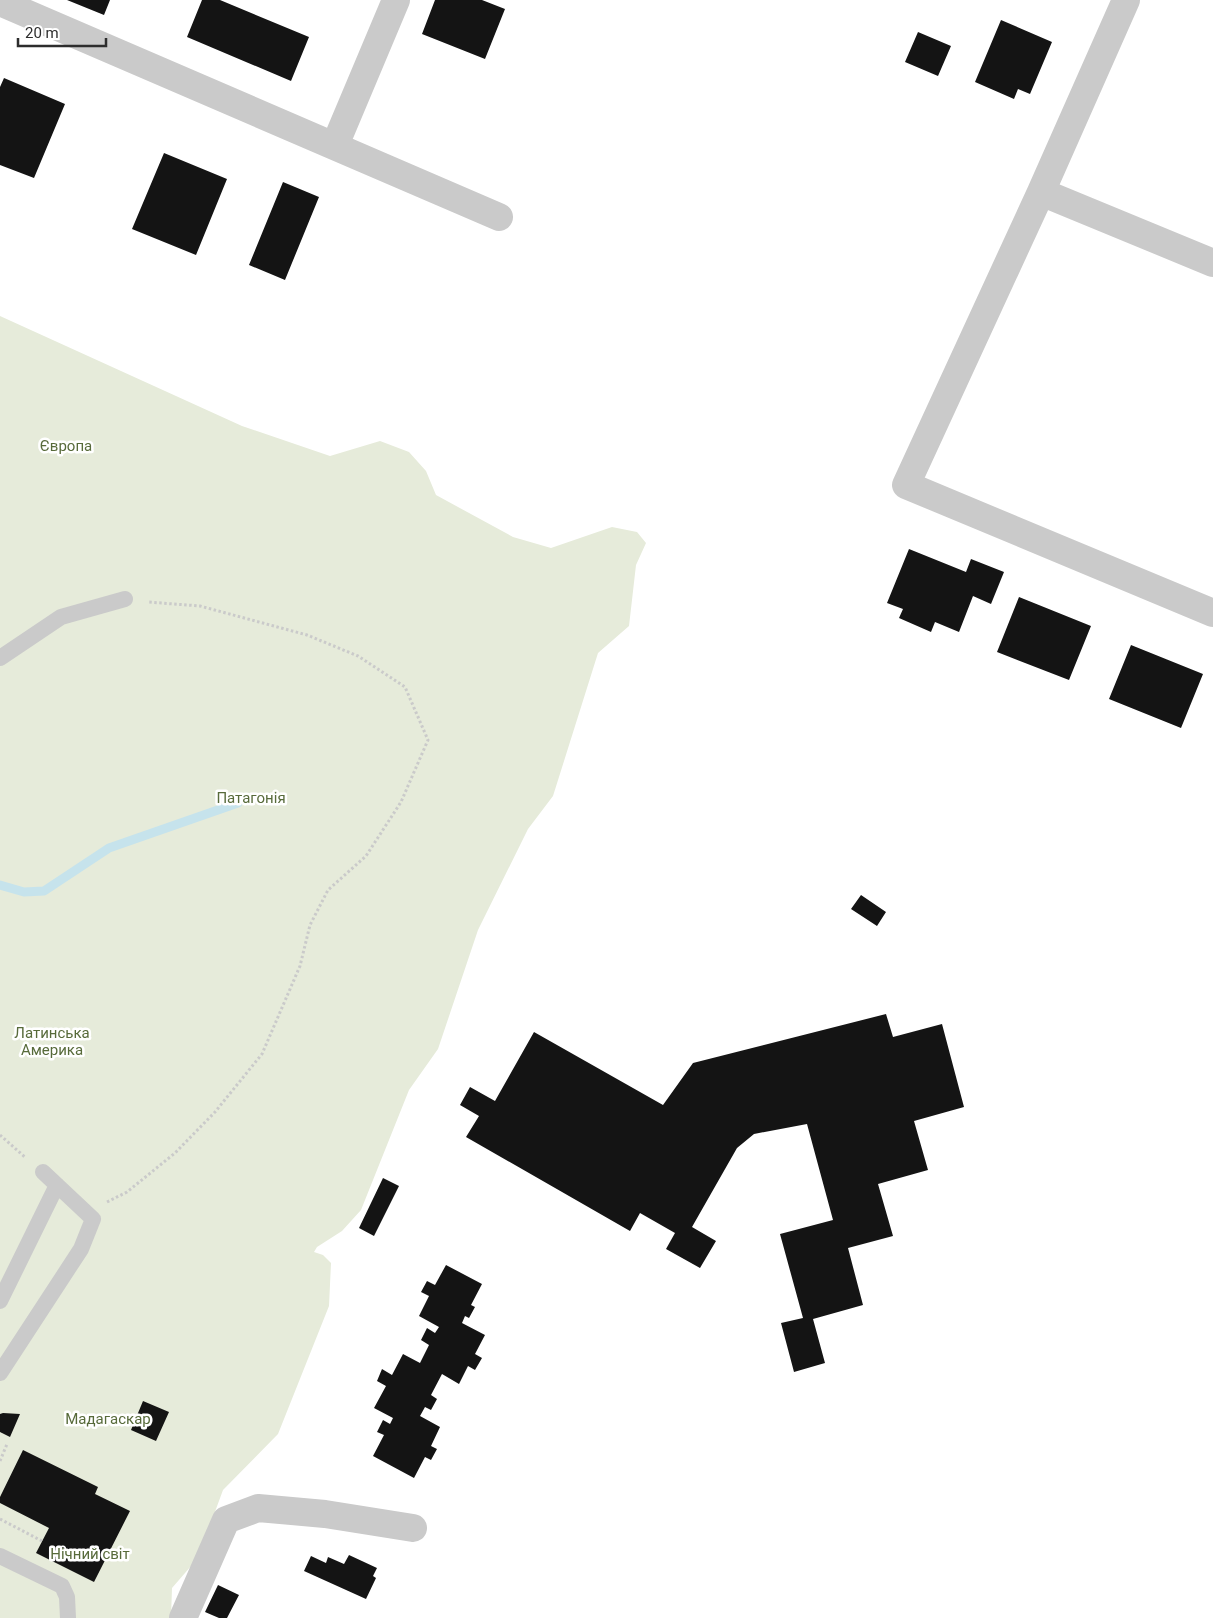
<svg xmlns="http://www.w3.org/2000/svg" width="1213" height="1618" viewBox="0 0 1213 1618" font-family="Roboto,sans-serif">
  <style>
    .green { fill: #e6ebda }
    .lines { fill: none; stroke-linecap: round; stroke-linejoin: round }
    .stream { stroke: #c6e3ec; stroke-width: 9 }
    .building { fill: #141414 }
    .path { stroke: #cacaca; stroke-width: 3; stroke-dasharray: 2.5 2.5; stroke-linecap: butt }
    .service { stroke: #cacaca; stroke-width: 16 }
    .minor { stroke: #cacaca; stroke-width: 28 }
    .labels { text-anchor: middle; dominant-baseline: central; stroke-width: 5; stroke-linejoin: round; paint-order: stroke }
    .park-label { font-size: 15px; fill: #576a3a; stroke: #fff }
  </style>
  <rect width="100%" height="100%" fill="#fff"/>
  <!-- green -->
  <path class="green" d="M0,316L242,426L330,456L380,441L409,452L426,471L436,495L513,537L551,548L612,527L637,532L646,543L636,565L629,626L598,653L553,796L528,829L478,930L438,1049L409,1090L361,1210L342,1231L317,1247L314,1252L323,1255L331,1263L329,1306L278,1434L223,1490L198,1558L172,1588L171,1618H0Z"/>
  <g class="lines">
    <!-- stream -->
    <path class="stream" d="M0,885L24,892L44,891L109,848L238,803"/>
  </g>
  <!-- building -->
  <path class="building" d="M67,0H110L104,15Z
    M202,0H220L309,37L291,81L187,37Z
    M435,0H482L505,9L485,59L422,34Z
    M1001,20L1052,42L1030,94L1018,89L1014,99L975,82Z
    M918,32L951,46L938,76L905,62Z
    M4,78L65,104L34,178L0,165V87Z
    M164,153L227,179L196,255L132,229Z
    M283,182L319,197L285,280L249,265Z
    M909,549L966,572L971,559L1004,572L991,604L973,596L959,632L935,622L931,632L899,618L903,609L887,603Z
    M1019,597L1091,626L1069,680L997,652Z
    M1131,645L1203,674L1181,728L1109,699Z
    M861,895L886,912L877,926L851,909Z
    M886,1014L893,1037L942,1024L964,1107L914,1121L928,1170L878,1184L893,1236L848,1248L863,1305L813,1319L825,1363L794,1372L781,1323L803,1318L780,1234L833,1220L807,1124L754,1134L737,1148L692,1227L716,1241L700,1268L666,1249L675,1233L640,1213L630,1231L466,1137L479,1116L460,1105L470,1087L495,1101L534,1032L663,1105L693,1063Z
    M383,1178L399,1186L374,1236L359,1228Z
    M446,1265L482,1284L471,1305L475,1307L469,1318L465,1316L462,1323L485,1335L475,1354L482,1358L475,1370L468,1366L459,1384L442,1374L431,1395L437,1399L431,1410L425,1407L420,1416L440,1427L431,1446L437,1449L431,1460L425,1457L414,1478L373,1456L384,1435L377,1432L383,1420L390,1424L393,1418L374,1408L386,1386L377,1381L382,1369L392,1375L403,1354L420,1363L429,1345L421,1340L427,1328L435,1333L439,1327L419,1316L429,1296L421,1292L427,1281L435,1285Z
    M143,1401L169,1412L156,1441L131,1430Z
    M3,1413L20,1414L10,1437L0,1432V1414Z
    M23,1450L98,1487L95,1494L130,1511L94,1582L36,1553L49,1528L0,1503V1497Z
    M349,1555L377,1568L373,1576L376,1578L366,1599L304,1571L311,1556L326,1563L328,1557L344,1564Z
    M218,1585L239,1595L227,1618H219L205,1612Z"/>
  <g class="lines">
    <!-- path -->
    <path class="path" d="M0,1135L26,1158
      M107,1202L127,1192L175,1153L215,1112L262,1054L300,966L310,925L328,890L366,856L401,802L428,740L405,687L358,656L307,635L200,606L148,602
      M0,1461L7,1444
      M0,1519L42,1541"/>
    <!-- service -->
    <path class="service" d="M0,658L61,617L125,599
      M0,1301L57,1185
      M0,1373L81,1249L93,1219L43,1172
      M0,1556L62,1586L67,1597L68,1618"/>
    <!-- minor -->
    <path class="minor" d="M1126,0L1041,192L906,485L1213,613
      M0,2L499,217
      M335,145L396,0
      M1041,192L1213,263
      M183,1618L226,1520L258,1508L325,1514L413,1528"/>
  </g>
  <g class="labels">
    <!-- park labels -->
    <g class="park-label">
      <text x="66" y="446">Європа</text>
      <text x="251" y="798">Патагонія</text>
      <text x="52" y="1033">Латинська<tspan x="52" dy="17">Америка</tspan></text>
      <text x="108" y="1419">Мадагаскар</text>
      <text x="90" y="1554">Нічний світ</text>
    </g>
  </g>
  <!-- scale -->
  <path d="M18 38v8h88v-8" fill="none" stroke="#2d2d2d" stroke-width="2.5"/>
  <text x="25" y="38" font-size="15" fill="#2d2d2d" stroke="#ffffff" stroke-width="4" paint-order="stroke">20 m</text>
</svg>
